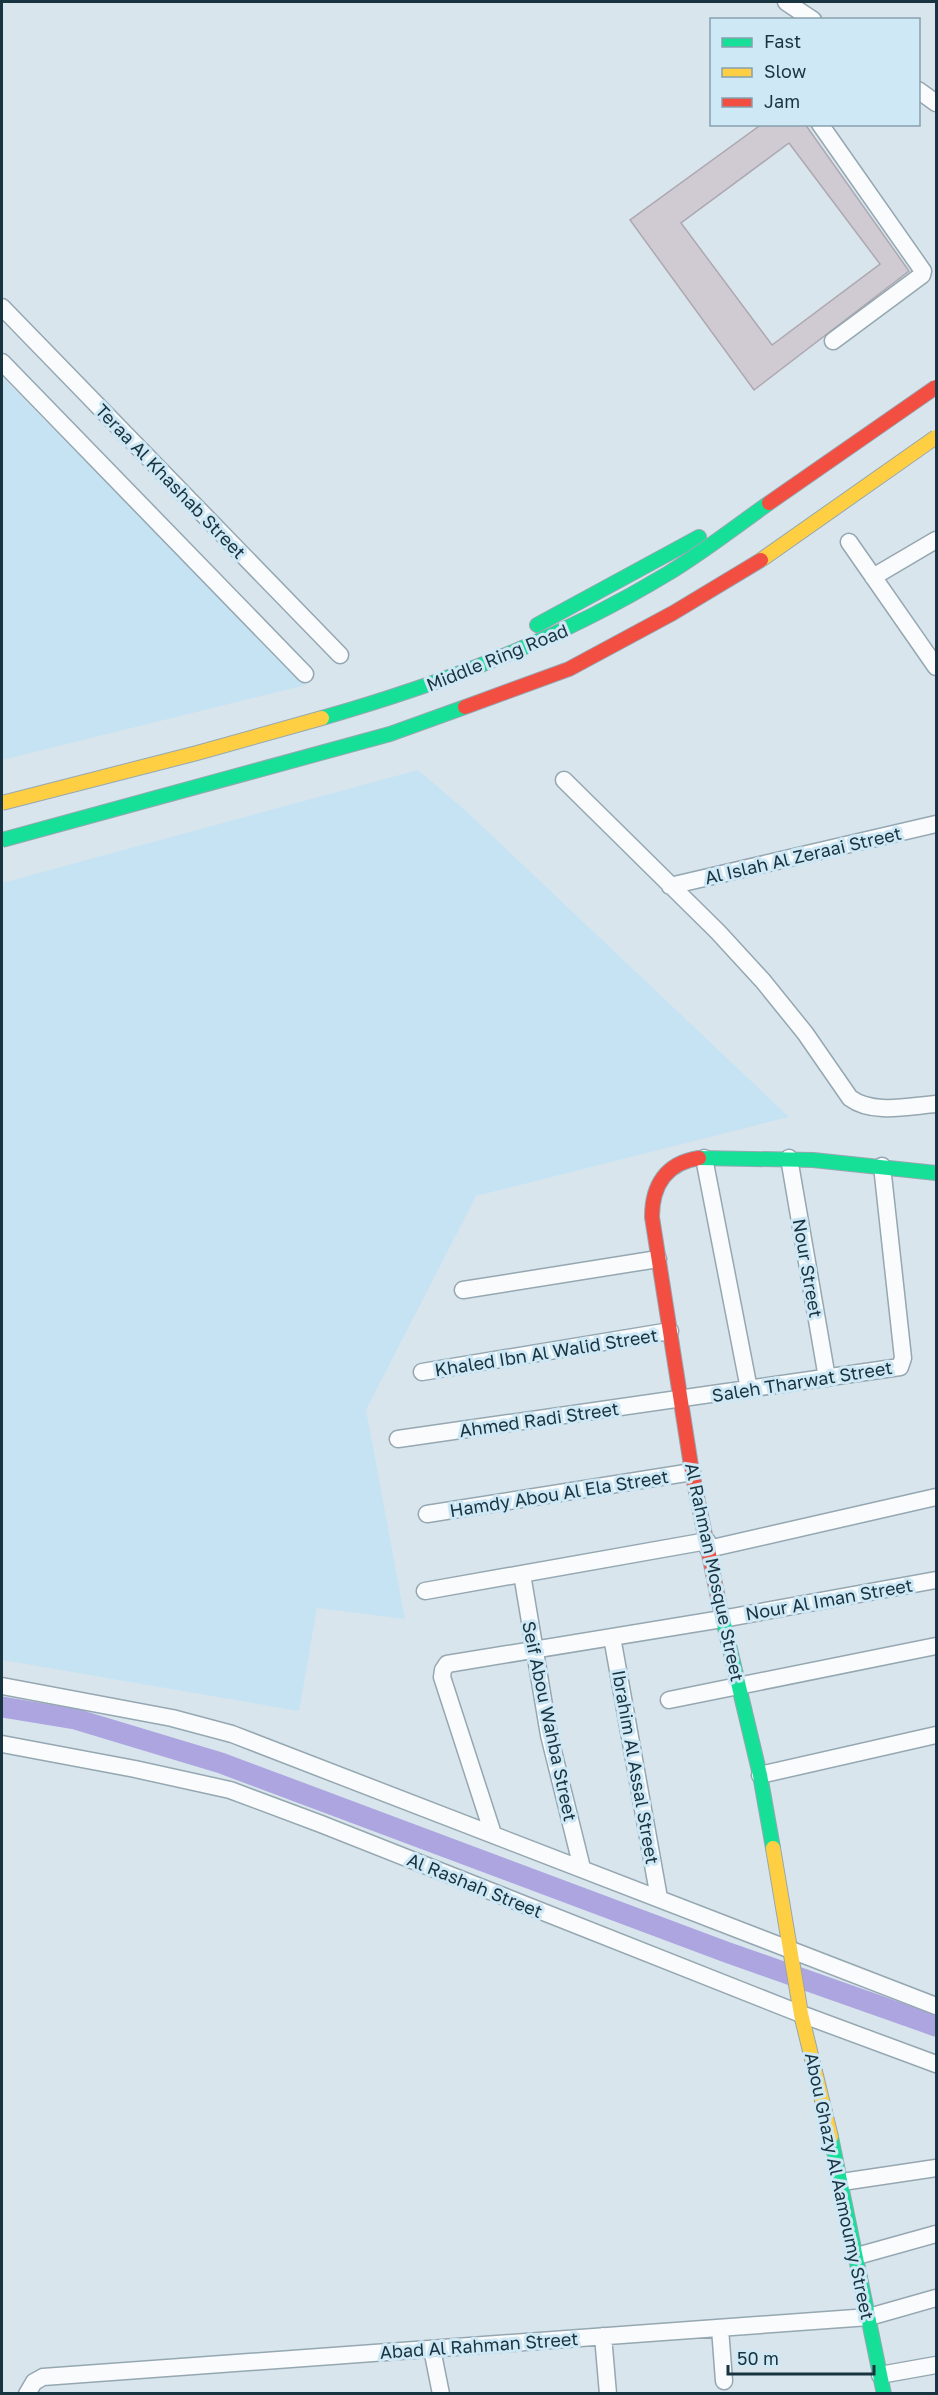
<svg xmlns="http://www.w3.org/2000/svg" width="938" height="2395" viewBox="0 0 938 2395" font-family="'Golos Text',sans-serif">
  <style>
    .built { fill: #c6e3f4 }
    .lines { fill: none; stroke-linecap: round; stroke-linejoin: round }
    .canal { stroke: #ada5e0; stroke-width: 21 }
    .building { fill: #d0cad2; stroke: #ada8b0; stroke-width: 1.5; fill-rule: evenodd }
    .street-casing { stroke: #95a7b1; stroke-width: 19 }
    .fast-casing { stroke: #95a7b1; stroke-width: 16 }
    .slow-casing { stroke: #95a7b1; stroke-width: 16 }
    .jam-casing { stroke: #95a7b1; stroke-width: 16 }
    .street { stroke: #f9fbfc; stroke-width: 16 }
    .fast { stroke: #16e098; stroke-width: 14 }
    .slow { stroke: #ffcf43; stroke-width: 14 }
    .jam { stroke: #f24e42; stroke-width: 14 }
    .fast-bridge-casing { stroke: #95a7b1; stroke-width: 16; stroke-linecap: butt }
    .slow-bridge-casing { stroke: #95a7b1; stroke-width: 16; stroke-linecap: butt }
    .jam-bridge-casing { stroke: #95a7b1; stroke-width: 16; stroke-linecap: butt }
    .fast-bridge { stroke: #16e098; stroke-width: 14 }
    .slow-bridge { stroke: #ffcf43; stroke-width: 14 }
    .jam-bridge { stroke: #f24e42; stroke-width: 14 }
    .labels { text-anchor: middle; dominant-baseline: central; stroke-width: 6; stroke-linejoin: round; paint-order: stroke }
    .street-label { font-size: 18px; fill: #193441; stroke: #cfe8f6 }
  </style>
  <rect width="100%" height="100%" fill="#d8e5ed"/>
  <!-- built -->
  <path class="built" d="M2,377L306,685L2,760Z
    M418,770L466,811L789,1117L476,1196L366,1410L405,1619L317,1608L299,1711L2,1660V883Z"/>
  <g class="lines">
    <!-- canal -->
    <path class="canal" d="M2,1707L75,1719L221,1763L726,1952L936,2026"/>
  </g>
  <!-- building -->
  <path class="building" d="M762,124H805L909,271L754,390L630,220ZM789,143L880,264L772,345L681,223Z"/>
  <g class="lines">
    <!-- street casing -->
    <g class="street-casing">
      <path id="street" d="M786,2L813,20
        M918,90L936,103
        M820,124L923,271L922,275L833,341
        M2,307L340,655
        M2,362L305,674
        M849,542L936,667
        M873,577L936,540
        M564,780L718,932L763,981L805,1033L850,1098C873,1115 909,1106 936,1104
        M670,886L936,824
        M704,1158L749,1389
        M789,1158L827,1378
        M463,1290L658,1259
        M422,1372L670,1331
        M398,1439L900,1367L903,1358L882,1166
        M427,1514L692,1472
        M708,1549L936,1497
        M522,1574L549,1735L582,1868
        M425,1591L707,1541
        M612,1637L659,1898
        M2,1686L172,1718L232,1734L936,2006
        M669,1700L936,1646
        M2,1744L135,1769L230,1790L321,1824L801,2014L936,2064
        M760,1775L936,1735
        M493,1834L442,1677L443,1670L447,1664L722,1619L936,1580
        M842,2182L936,2168
        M857,2256L936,2234
        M720,2328L724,2381
        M603,2336L608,2394
        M432,2349L441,2394
        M880,2375L936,2365
        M27,2394L34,2382L43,2377L869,2317L936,2298"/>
    </g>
    <!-- fast casing -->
    <g class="fast-casing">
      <path id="fast" d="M537,625L699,537
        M699,1158L813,1160L936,1173
        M719,1603L760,1775L773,1848
        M831,2137L884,2394"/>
    </g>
    <!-- slow casing -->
    <g class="slow-casing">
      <path id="slow" d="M773,1848L801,2014L831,2137"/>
    </g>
    <!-- jam casing -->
    <g class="jam-casing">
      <path id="jam" d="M699,1158C666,1163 652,1185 652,1217L692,1472L719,1603"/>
    </g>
    <!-- street -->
    <use href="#street" class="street"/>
    <!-- fast -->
    <use href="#fast" class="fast"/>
    <!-- slow -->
    <use href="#slow" class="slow"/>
    <!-- jam -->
    <use href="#jam" class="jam"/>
    <!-- fast-bridge casing -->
    <g class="fast-bridge-casing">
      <path id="fast-bridge" d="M322,718C444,683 558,640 667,574C702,553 735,527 769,503
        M2,840L390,734L465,707"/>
    </g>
    <!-- slow-bridge casing -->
    <g class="slow-bridge-casing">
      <path id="slow-bridge" d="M761,560L936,437
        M2,803L197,753L322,718"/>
    </g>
    <!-- jam-bridge casing -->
    <g class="jam-bridge-casing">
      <path id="jam-bridge" d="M769,503L936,387
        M465,707L569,669L673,613L761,560"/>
    </g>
    <!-- fast-bridge -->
    <use href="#fast-bridge" class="fast-bridge"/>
    <!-- slow-bridge -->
    <use href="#slow-bridge" class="slow-bridge"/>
    <!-- jam-bridge -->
    <use href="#jam-bridge" class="jam-bridge"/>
  </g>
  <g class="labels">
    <!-- street labels -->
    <g class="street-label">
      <text transform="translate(171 481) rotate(46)">Teraa Al Khashab Street</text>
      <text transform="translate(497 657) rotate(-22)">Middle Ring Road</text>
      <text transform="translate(803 855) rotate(-13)">Al Islah Al Zeraai Street</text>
      <text transform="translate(808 1268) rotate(80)">Nour Street</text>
      <text transform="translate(546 1352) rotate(-9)">Khaled Ibn Al Walid Street</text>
      <text transform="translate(802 1381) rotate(-9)">Saleh Tharwat Street</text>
      <text transform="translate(539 1419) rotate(-8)">Ahmed Radi Street</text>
      <text transform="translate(559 1493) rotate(-9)">Hamdy Abou Al Ela Street</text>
      <text transform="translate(715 1572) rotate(78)">Al Rahman Mosque Street</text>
      <text transform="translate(829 1599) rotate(-10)">Nour Al Iman Street</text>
      <text transform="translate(550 1721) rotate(78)">Seif Abou Wahba Street</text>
      <text transform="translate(636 1767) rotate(80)">Ibrahim Al Assal Street</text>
      <text transform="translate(475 1885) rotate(22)">Al Rashah Street</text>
      <text transform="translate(840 2186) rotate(78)">Abou Ghazy Al Aamoumy Street</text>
      <text transform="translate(479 2345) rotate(-4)">Abad Al Rahman Street</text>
    </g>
  </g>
  <!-- border -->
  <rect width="938" height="2395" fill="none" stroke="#193441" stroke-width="6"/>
  <!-- legend -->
  <rect x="710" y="18" width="210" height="108" fill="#cfe8f6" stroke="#86a0ae" stroke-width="1.5"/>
  <rect x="722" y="38" width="30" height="9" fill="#16e098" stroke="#86a0ae" stroke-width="1.5"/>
  <text x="764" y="48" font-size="18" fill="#193441">Fast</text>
  <rect x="722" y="68" width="30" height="9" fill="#ffcf43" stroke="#86a0ae" stroke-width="1.5"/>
  <text x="764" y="78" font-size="18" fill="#193441">Slow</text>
  <rect x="722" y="98" width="30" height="9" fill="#f24e42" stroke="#86a0ae" stroke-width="1.5"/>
  <text x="764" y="108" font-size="18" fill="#193441">Jam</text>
  <!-- scale -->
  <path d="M728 2365v9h146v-9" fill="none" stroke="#193441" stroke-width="3"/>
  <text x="737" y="2365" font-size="18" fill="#193441" stroke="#cfe8f6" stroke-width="4.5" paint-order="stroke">50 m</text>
</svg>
